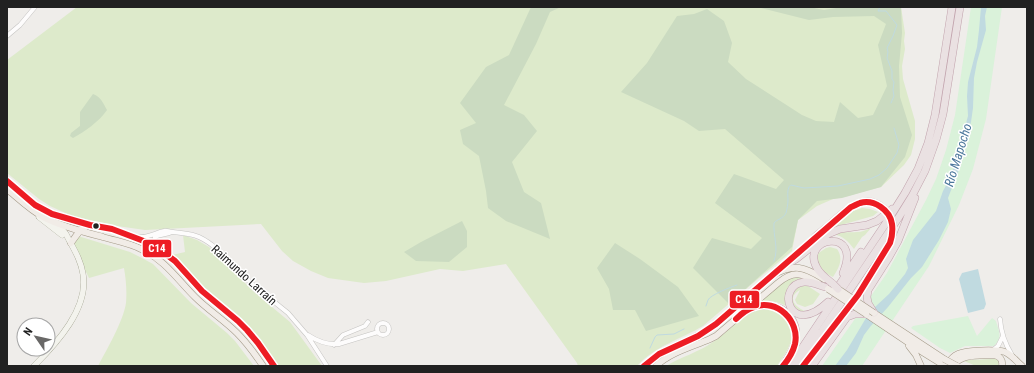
<svg xmlns="http://www.w3.org/2000/svg" width="1034" height="373" viewBox="0 0 1034 373" font-family="'Roboto Condensed',sans-serif">
  <style>
    .grass { fill: #ddeacb }
    .forest { fill: #cbdbc1 }
    .park { fill: #daf2da }
    .water { fill: #c0dae0 }
    .lines { fill: none; stroke-linecap: round; stroke-linejoin: round }
    .stream { stroke: #c0dae0; stroke-width: 1 }
    .minor-casing { stroke: #c5c4c2; stroke-width: 5 }
    .secondary-casing { stroke: #979883; stroke-width: 6 }
    .primary-casing { stroke: #a49a88; stroke-width: 7 }
    .motorway-casing { stroke: #c2a3ad; stroke-width: 8 }
    .minor { stroke: #fdfcfc; stroke-width: 4 }
    .secondary { stroke: #f3f3ed; stroke-width: 5.5 }
    .primary { stroke: #f1ece7; stroke-width: 6 }
    .motorway { stroke: #eae1e2; stroke-width: 7 }
    .primary-bridge-casing { stroke: #a49a88; stroke-width: 7; stroke-linecap: butt }
    .motorway-bridge-casing { stroke: #c2a3ad; stroke-width: 8; stroke-linecap: butt }
    .primary-bridge { stroke: #f1ece7; stroke-width: 6 }
    .motorway-bridge { stroke: #eae1e2; stroke-width: 7 }
    .bus-1-casing { stroke: #fff; stroke-width: 9 }
    .bus-1 { stroke: #ed1c24; stroke-width: 6 }
    .bus-dot { fill: #212121; stroke: #fff; stroke-width: 1.5 }
    .labels { text-anchor: middle; dominant-baseline: central; stroke-width: 3; stroke-linejoin: round; paint-order: stroke }
    .street-label { font-size: 12px; fill: #212121; stroke: #fff }
    .water-label { font-size: 13px; font-style: italic; fill: #4c779c; stroke: #fff }
    .line-badge { stroke: #fff; stroke-width: 1.5 }
    .badge-label { font-size: 11px; text-anchor: middle; font-weight: bold; fill: #fff }
  </style>
  <rect width="100%" height="100%" fill="#efedea"/>
  <!-- grass -->
  <path class="grass" d="M77,7H901L905,33L904,41L905,49L902,66L903,79L915,121V139L911,155L904,165L881,187L862,192L848,196L833,199L817,206L798,220L792,251L759,278L703,326C681,339 655,346 637,366H578L577,363L506,264L463,271L440,269L386,281L364,283L328,278L311,271L293,261L282,251L261,224L145,230L117,226L72,216L50,206L39,199L7,173V60Z
    M862,208L870,209L878,212L873,216L834,227L853,211Z
    M871,228L865,235L862,237L854,249C848,241 843,236 833,234C841,231 849,233 857,232C862,232 866,230 871,228Z
    M183,235L197,240L209,247L254,292L290,322L322,366H278L249,328L240,319L205,289L172,255L185,252Z
    M78,236L130,252L140,257L153,264L191,303L227,333L235,341L254,366H98C107,349 123,322 126,303C127,291 126,280 124,268L89,278L72,244Z
    M830,247L837,249C844,259 839,268 833,277C823,272 816,266 817,254L826,248Z
    M796,277L806,279L799,280L795,282L786,296V302L788,307C778,301 770,301 759,301C770,292 782,280 796,277Z
    M804,285L808,286L820,294L813,304L805,307L797,304L795,300L800,290C785,298 797,310 809,312C792,314 785,294 797,287C799,286 802,286 804,285Z
    M758,308C764,308 772,308 777,309C780,310 782,314 785,315C802,330 787,352 777,366H666C681,357 699,352 713,342C730,331 740,317 758,308Z
    M991,359H996L999,362L998,366H976L964,361L970,360Z"/>
  <!-- forest -->
  <path class="forest" d="M531,7H561L550,12L536,44L504,105L524,115L537,131L512,162L524,192L541,203L550,239L506,221L488,208L486,191L479,156L463,144L460,130L476,123L460,103L486,67L509,55Z
    M761,7H809L824,10L842,7H901L902,33L899,66L900,97L912,135L905,157L881,187L842,198L817,201L798,220L792,247L729,304L693,268L712,238L751,249L762,238L715,203L734,174L776,189L784,180L725,129L699,131L684,121L621,92L647,63L677,16L694,14L707,9L724,21L732,43L728,62L746,79L802,115L816,121L834,122L840,102L858,118L873,115L887,86L878,45L886,24L874,16L833,17L809,20L761,8Z
    M93,94C101,97 103,103 107,110C100,121 84,132 73,138L70,136L71,133L80,126V112Z
    M462,221L467,231V247L449,262L416,261L404,252L421,242Z
    M615,243L640,259L678,287L699,316L646,331L635,310H613L609,289L597,268Z"/>
  <!-- park -->
  <path class="park" d="M971,7H1002L986,119L973,169L959,205L929,266L862,366H822L887,273L926,200L936,179L946,150L955,115Z
    M968,316L977,336L992,318L996,321C999,332 1003,337 994,346H965L950,353L940,348L911,328L913,326Z"/>
  <!-- water -->
  <path class="water" d="M981,7H987L985,16L986,30L977,62L974,78L973,108L971,122L966,139L960,167L948,198L951,209L948,222L939,240L922,267L911,278L888,307L870,327L864,335L856,353L846,366H835L847,350L866,318L875,307L889,294L905,274L908,268L906,259L913,240L936,211L943,191L949,180L954,167L968,116L967,96L968,82L977,47L979,30Z
    M978,269L986,304L984,309L968,313L959,279L962,273Z"/>
  <g class="lines">
    <!-- stream -->
    <path class="stream" d="M880,7L878,11H886L897,25L893,36L887,48L888,52L887,58L892,71V79L894,82L893,90L894,96L891,103
      M774,261C779,248 773,236 774,223C777,219 783,219 786,213C787,209 788,204 788,200C788,197 787,190 789,187C789,186 790,186 791,185L804,188L838,186L870,179L879,175L887,168L897,153L899,145L894,128
      M706,306C707,304 707,302 708,300C710,295 731,287 737,285
      M650,348L655,337L657,335L674,334L684,329"/>
    <!-- minor casing -->
    <g class="minor-casing">
      <path id="minor" d="M7,36L20,25L35,7
        M139,237C148,238 155,233 164,231C167,230 169,232 173,232C190,234 198,234 212,245L252,284L288,313L294,320L307,335L327,366
        M159,247L154,242L155,237C160,234 166,235 172,232
        M1000,319C1001,333 1005,344 1012,355
        M377 329a6 6 0 1 1 12 0a6 6 0 1 1-12 0Z
        M308,335C317,341 327,345 339,344L378,332
        M334,345L343,335L365,326L368,322
        M993,350L998,346L1003,336"/>
    </g>
    <!-- secondary casing -->
    <g class="secondary-casing">
      <path id="secondary" d="M39,217L62,235
        M34,366C57,343 89,308 83,274C81,261 75,251 69,240C68,238 67,236 66,234C61,227 52,222 45,216C42,213 39,210 37,207"/>
    </g>
    <!-- primary casing -->
    <g class="primary-casing">
      <path id="primary" d="M7,181L35,205L52,214L90,225L112,229L135,237L149,243L163,252L175,261L202,291L238,321L247,330L258,343L274,366
        M7,189C19,199 31,211 45,218C63,227 84,232 103,237C116,241 129,243 141,249C165,260 177,279 195,297C208,310 224,320 237,333C247,343 255,354 263,366
        M71,243C76,236 81,227 90,225
        M874,313L944,359
        M866,314L924,353L945,366
        M909,346L916,355L921,366
        M947,365C950,360 953,356 958,354C966,350 997,349 1005,352C1012,355 1016,361 1022,366
        M644,366C663,347 688,343 709,329L773,275C794,263 805,267 824,279
        M656,366C671,352 692,347 710,339L716,336L778,283C794,270 802,273 818,283
        M953,366C961,353 981,356 994,355C1000,356 1003,360 1002,366"/>
    </g>
    <!-- motorway casing -->
    <g class="motorway-casing">
      <path id="motorway" d="M815,237C822,231 830,225 837,218C851,206 867,193 884,209
        M779,269L796,259L828,234L840,229L867,225L877,221L892,209
        M773,275L782,267
        M833,284C827,279 820,274 817,268C799,237 863,226 843,273
        M825,287C818,285 811,281 804,282C775,285 789,339 828,302
        M838,287L861,252
        M746,311C767,298 796,308 796,335C796,347 789,356 783,366
        M874,313L868,303L867,297L868,290L889,257L898,241L915,198
        M808,359L858,295L888,246
        M790,366L888,220L905,193L918,169L928,143L935,115L952,7
        M797,366L822,331L899,217L912,196L925,171L936,140L943,114L960,7
        M812,366L847,317L855,314H866"/>
    </g>
    <!-- minor -->
    <use href="#minor" class="minor"/>
    <!-- secondary -->
    <use href="#secondary" class="secondary"/>
    <!-- primary -->
    <use href="#primary" class="primary"/>
    <!-- motorway -->
    <use href="#motorway" class="motorway"/>
    <!-- primary-bridge casing -->
    <g class="primary-bridge-casing">
      <path id="primary-bridge" d="M835,287L874,313
        M828,289L866,314
        M944,359L957,366"/>
    </g>
    <!-- motorway-bridge casing -->
    <g class="motorway-bridge-casing">
      <path id="motorway-bridge" d="M884,209C895,220 895,233 888,246
        M833,284L838,289"/>
    </g>
    <!-- primary-bridge -->
    <use href="#primary-bridge" class="primary-bridge"/>
    <!-- motorway-bridge -->
    <use href="#motorway-bridge" class="motorway-bridge"/>
    <!-- bus-1 casing -->
    <g class="bus-1-casing">
      <path id="bus-1" d="M7,181L35,205L52,214L90,225L112,229L149,243L163,252L175,261L202,291L238,321L247,330L258,343L274,366
        M736,319C741,314 747,309 754,307C777,298 800,321 795,344C793,352 788,360 783,366
        M644,366L659,354L698,336L716,324L851,207C854,206 857,204 860,203C874,199 890,210 892,224C893,231 892,237 890,243L858,295L803,366"/>
    </g>
    <!-- bus-1 -->
    <use href="#bus-1" class="bus-1"/>
  </g>
  <!-- markers -->
  <circle class="bus-dot" cx="96" cy="226" r="3.5"/>
  <g class="labels">
    <!-- street labels -->
    <g class="street-label">
      <text transform="translate(244 275) rotate(42)">Raimundo Larraín</text>
    </g>
    <!-- water labels -->
    <g class="water-label">
      <text transform="translate(958 155) rotate(-73)">Río Mapocho</text>
    </g>
  </g>
  <g class="line-badge">
    <rect x="142" y="239" width="30" height="19" rx="4" fill="#ed1c24"/>
    <rect x="729" y="290" width="31" height="19" rx="4" fill="#ed1c24"/>
  </g>
  <g class="badge-label">
    <text x="157" y="252">C14</text>
    <text x="744" y="303">C14</text>
  </g>
  <!-- border -->
  <rect width="1034" height="373" fill="none" stroke="#212121" stroke-width="16"/>
  <!-- north arrow -->
  <g transform="translate(36 337) rotate(304)"><circle r="19" fill="#ffffff" stroke="#a6a6a6"/>
  <path d="M0-3L7 15L0 10L-7 15Z" fill="#696867"/>
  <text y="-6" font-size="11" font-weight="bold" text-anchor="middle" fill="#212121">N</text>
  </g>
</svg>
